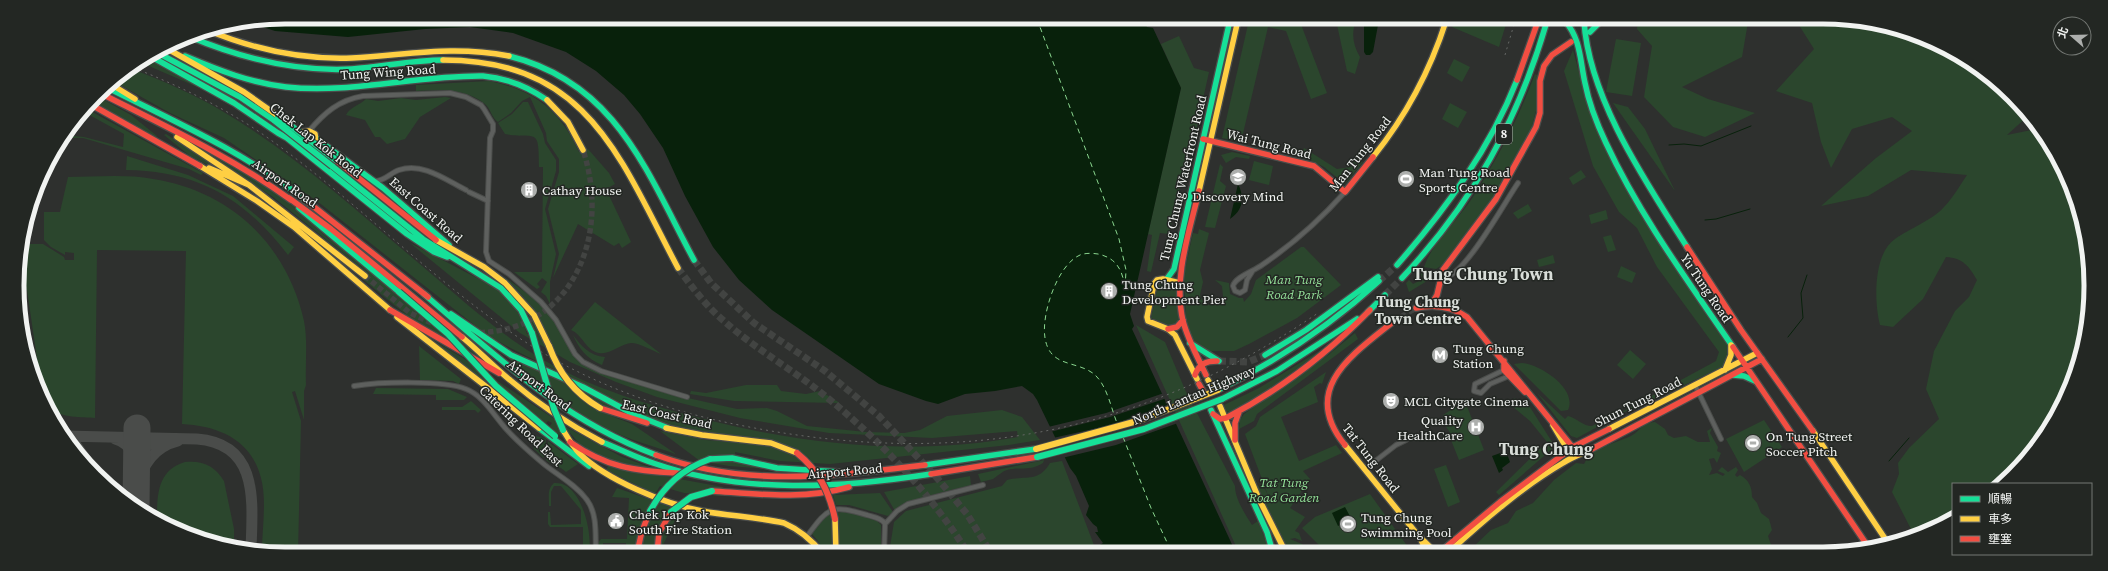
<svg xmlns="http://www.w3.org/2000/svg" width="2108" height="571" viewBox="0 0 2108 571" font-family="'Source Serif 4','Noto Sans TC',serif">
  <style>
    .green { fill: #2b462d }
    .water { fill: #08210b }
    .pier { fill: #2e302e }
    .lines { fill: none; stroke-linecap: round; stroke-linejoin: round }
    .stream { stroke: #08210b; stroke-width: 1 }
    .ferry { stroke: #8ad78f; stroke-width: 1; stroke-dasharray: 5 4; stroke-linecap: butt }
    .taxiway { stroke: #4a4c4a; stroke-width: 11 }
    .runway { stroke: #4a4c4a; stroke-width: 27 }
    .secondary-tunnel { stroke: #424442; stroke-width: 5.5; stroke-dasharray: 5.5 3; stroke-linecap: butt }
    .highway-tunnel { stroke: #424442; stroke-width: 7; stroke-dasharray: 7 3.5; stroke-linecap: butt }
    .street-casing { stroke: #4b4d4b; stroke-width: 6 }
    .fast-casing { stroke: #4b4d4b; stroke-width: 8 }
    .slow-casing { stroke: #4b4d4b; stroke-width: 8 }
    .jam-casing { stroke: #4b4d4b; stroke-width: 8 }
    .street { stroke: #5e605e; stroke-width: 4 }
    .fast { stroke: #16e098; stroke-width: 5.5 }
    .slow { stroke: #ffcf43; stroke-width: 5.5 }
    .jam { stroke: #f24e42; stroke-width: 5.5 }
    .rail { stroke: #656765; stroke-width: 1; stroke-dasharray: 2 4; stroke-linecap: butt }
    .fast-bridge-casing { stroke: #4b4d4b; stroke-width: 8; stroke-linecap: butt }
    .slow-bridge-casing { stroke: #4b4d4b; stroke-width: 8; stroke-linecap: butt }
    .jam-bridge-casing { stroke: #4b4d4b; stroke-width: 8; stroke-linecap: butt }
    .fast-bridge { stroke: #16e098; stroke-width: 6 }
    .slow-bridge { stroke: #ffcf43; stroke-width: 6 }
    .jam-bridge { stroke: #f24e42; stroke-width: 6 }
    .labels { text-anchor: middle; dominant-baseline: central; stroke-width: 3; stroke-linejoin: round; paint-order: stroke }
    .shield { fill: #232723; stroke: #b3b6b3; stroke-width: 1 }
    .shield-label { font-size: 12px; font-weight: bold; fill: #f1f3f1 }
    .street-label { font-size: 13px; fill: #f1f3f1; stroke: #232723 }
    .poi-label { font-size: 13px; fill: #f1f3f1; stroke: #232723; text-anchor: start }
    .park-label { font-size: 13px; font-style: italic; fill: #94e199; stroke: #232723 }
    .quarter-label { font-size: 15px; font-weight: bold; fill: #d9ded9; stroke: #232723 }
    .district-label { font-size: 17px; font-weight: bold; fill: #d9ded9; stroke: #232723 }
    .rim { fill: none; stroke: #f1f3f1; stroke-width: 5 }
  </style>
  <rect width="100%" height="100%" fill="#2e302e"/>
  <!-- green -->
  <path class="green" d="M1249,20H1304L1302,27L1327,93L1311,99L1286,31L1268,27L1241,142L1222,138Z
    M1336,20H1356C1351,34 1353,45 1360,57L1355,74L1347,71Z
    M1454,21H1507L1499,47L1452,27Z
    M1638,21L1748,22L1742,57L1682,87L1708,99L1755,113L1705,137L1673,127L1644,97L1652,46L1637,29Z
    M1797,22H1875L1925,37L1971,62L2012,95L2029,115L2007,135L2037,129L2046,136L2070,183L2086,233L2091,285L2086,338L2055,420L2012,476L2000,484H1953V518L1941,526L1914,535L1892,492L1899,474L1898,463L1909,448L1939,419L1926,389L1934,351L1955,311L1969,297L1977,280C1969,266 1963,258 1946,257L1923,299L1893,327L1880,325C1874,302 1873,254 1895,239C1909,229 1934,219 1944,207C1953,198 1960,185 1967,175L1911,170L1868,196L1821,206L1876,158L1912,131L1892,117L1852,129L1831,168L1821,142L1812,103L1776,91L1814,49Z
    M1179,36L1194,68L1209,72L1191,153H1188L1169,234L1160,233L1151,272L1147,271L1152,235L1148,234L1181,88L1161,44Z
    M1616,39L1641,43L1632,96L1606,92Z
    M1573,50L1588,106L1622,180L1643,218L1702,307L1723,334L1731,349L1725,364L1722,367L1649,402L1636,406L1577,438L1571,436L1537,393L1565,419L1568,416C1577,418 1582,426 1592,426L1619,412L1620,413L1716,361L1719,352L1657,267L1637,228L1619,212L1593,166L1564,71Z
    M150,58L158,63L220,97L142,63Z
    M1454,59L1470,67L1462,82L1447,73Z
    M132,69C163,81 194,94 222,111C300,157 367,220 435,277C462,300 488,323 517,343C569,380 630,400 692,416C797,444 910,457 1018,437L1017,431L932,438L829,433L740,418L657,397L616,382L570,362L520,333L410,243L498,289L521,316L527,334L535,332L528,314L519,300L551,345C540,316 525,297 503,276L539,302L562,331L577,359L590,368L679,396L737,409L767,408L777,411L807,426L866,432L904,433L920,430L947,416L1002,410L1022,417L1040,440L1009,445L830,464L780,461L735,452V462L766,469L729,466L700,461L660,431L706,440L767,445L801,459H810C781,435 738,437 702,431C683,428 662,424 644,417C621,408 601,393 579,382C549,366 517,353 487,335L317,201L280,176L224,138L170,113L113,81Z
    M1535,74L1537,75V107L1531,130L1494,195L1469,232L1442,265L1436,269L1424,267C1433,241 1458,220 1473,197C1498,158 1519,117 1535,74Z
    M489,81C534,90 560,110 579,152L588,149L609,173L615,184L606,189L631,242L622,248L619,243L614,246L578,224L553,278L559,254L548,209L559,172V159L547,141L546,133L530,97L522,101L511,113L498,122C491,117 491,109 485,104C465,88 440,90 416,91V85Z
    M97,96L131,115L157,136L156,137L92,101Z
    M445,97L451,98L420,117L405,139L387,144L380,137H375L365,120L346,115C350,107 360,105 366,99L378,101L401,98L416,100Z
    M523,102H528L543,134L545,143L556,160V171L545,209L556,254L550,282V304L546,296L541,292L547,282L542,278L537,284L540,287L537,289L514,272H542L543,167H539C539,125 536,140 505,134L498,123L512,114Z
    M1450,103L1467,112L1458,128L1442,119Z
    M1613,103L1628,107L1645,129L1675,191Z
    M85,108L203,173L201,175L189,169L83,138H63L64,135L84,137L123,147L124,134L82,111Z
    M166,134L222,170V172L190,156L164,135Z
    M186,140C222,157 257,177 288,202C303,213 315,227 329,239L334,241L404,292L484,360L409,317L307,234L265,203L224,177L281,211L365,279L369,274L273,197Z
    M1304,148L1337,169L1351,167V163L1356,159L1363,162L1345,184L1324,167L1304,157L1302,154Z
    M1232,152L1250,156L1249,159L1236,157L1226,163L1221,155Z
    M127,156L188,175L233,196L294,247L288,255C244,198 198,171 126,170Z
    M1254,161L1273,166L1269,185L1249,180Z
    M1220,164L1223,167L1220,181L1226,186L1215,228L1205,227Z
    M1581,170L1586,177L1573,185L1569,178Z
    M68,177C95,177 127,174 153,179C231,191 287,245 304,321C308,341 305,365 306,385L304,391V420L295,391L292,392L301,421L298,554L262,552C262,528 267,501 261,478C251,439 218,426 182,424L186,251L97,250L95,418C82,417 61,418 51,409L39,372L27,290L19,278L18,268L21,244H43L64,257L65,260H74V253L65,252V255L51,247L44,240V212H60Z
    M1528,204L1532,211L1518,219L1513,213Z
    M1606,210L1608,219L1591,224L1589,215Z
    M1199,229L1209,233L1200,270L1203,282L1200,295L1202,300L1209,305H1215L1223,296L1222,286L1215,280L1229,283L1230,294L1239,298H1243L1244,302L1251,294L1256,280L1301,247H1304L1341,285L1297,318L1249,344L1234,351H1212L1213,355L1198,347L1192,339L1186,319L1184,274L1193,233L1198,234Z
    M1611,235L1616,250L1608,252L1603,237Z
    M1553,255L1555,263L1539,267L1537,260Z
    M1621,266L1636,273L1632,283L1617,277Z
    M1420,273L1432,278L1409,292L1406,283L1409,280L1413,284L1423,279Z
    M1162,284L1176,289L1179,322L1172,327L1151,318L1158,286Z
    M595,302L661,354C653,351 640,343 631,343C620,344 610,355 599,353C586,351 582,334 571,330Z
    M1136,325L1165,342L1186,392L1235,486C1235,499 1245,514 1252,525L1258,521L1267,544V553H1239Z
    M421,333L463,358L568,428L622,457L655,469L607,461L582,447L570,433L562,437L559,434L557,437L549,427L552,423L548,421L542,428L500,393L462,368Z
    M1355,333L1358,339L1257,414L1254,421L1239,429L1240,420L1244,414L1328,355Z
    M573,335C581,346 590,356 605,357L602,365C587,359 579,349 573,335Z
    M488,341L633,416L602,405L599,411L632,424L676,454C650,445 622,438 598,424C558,401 523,371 488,341Z
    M419,346L461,379L459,384L453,381L420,380Z
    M1321,350L1323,351L1239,410L1237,408L1232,413L1226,411L1224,405L1259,388Z
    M1630,350L1646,364L1633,379L1617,365Z
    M1522,363C1539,364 1578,388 1568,410L1561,411L1514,364Z
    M1326,372L1322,384L1320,383L1314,387L1318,402L1281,417L1299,461L1336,445L1342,453L1303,471L1310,479L1290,508L1305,517L1295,531L1299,533L1302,541L1295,538L1290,539L1302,544L1314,553H1297L1281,541V536L1278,532L1271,534L1270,527L1272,522L1263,509V499L1257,487L1262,484L1268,495L1245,434L1256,426L1260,417Z
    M746,385H777L781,391L806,394L820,391L840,403L734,401L690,394L691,391L706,393Z
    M376,388L448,389L467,397L464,400H436V395L373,394Z
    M1514,398L1528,404L1554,445L1551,450L1499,495L1496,492L1547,442L1530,421L1512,406Z
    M471,401L481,410L478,413L475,410H442V407H462Z
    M1465,401L1484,450L1459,460L1449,435L1451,434L1445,425L1447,424L1443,415Z
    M1764,420L1782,447L1744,472L1726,439Z
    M1655,422L1665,429L1668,435L1674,438L1686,436L1698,442H1710L1707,431L1712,428L1710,433L1718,447L1717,451L1721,453L1717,463L1714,458L1709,459L1712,469L1709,475L1717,473L1723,476L1725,474L1718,471L1722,467L1728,472L1736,467L1738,470L1735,475L1737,477L1740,475C1749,480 1752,487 1752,497L1757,503L1761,513L1769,519L1772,530L1768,536L1772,548L1776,550L1777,552H1462L1471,549L1491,530L1508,523L1516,511L1533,503L1554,480L1576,463L1584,464C1594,446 1614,444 1631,436C1642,430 1640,423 1655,422Z
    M536,436L546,439L544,458L534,449L530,438Z
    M548,441L550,443L578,464L566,472C560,466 552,465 546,460Z
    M1044,460L1043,463C1029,472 1021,466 1007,470C1001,472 998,476 993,479C989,480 985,481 981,482L978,474Z
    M1062,461L1097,553H889L894,522L906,511L1002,486L1007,480C1027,475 1038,483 1050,463Z
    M185,462C203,460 215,466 224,481L234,529V549L157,520C157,496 157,470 185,462Z
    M1446,465L1460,502L1448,507L1434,469Z
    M608,466L723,487L722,496L684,493L660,486L655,494L606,470Z
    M970,476L971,485C945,492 918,496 895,511L884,492Z
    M554,483C581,480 593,533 589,554H583V527H550L548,524V512H550L551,525L581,524V510L561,486H554L551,492V506H549C549,497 547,489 554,483Z
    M617,488L680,510L661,549L662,553L626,554V543H603V554H598V543L601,539H627L629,498L612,497Z
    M880,493L893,512L888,516L849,505H836L833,495Z
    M1370,494L1408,547V552H1330L1319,545L1302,528L1315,517Z
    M847,511L877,521L881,525V553H840L837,513Z
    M831,513L832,553H824L818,541L812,534L823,520Z"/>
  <!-- water -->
  <path class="water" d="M286,17L1143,20L1147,27L1153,28L1181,88L1130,314L1134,326L1132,329L1236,553H1104L1100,545L1103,543L1095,532H1098L1097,527L1093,524L1086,515L1089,506L1076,476L1070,468L1037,400L1033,394L1022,386L995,391L965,394L938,404L926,401L879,384L772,310L739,280L713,247L685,196L663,148L640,114L624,95L596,71L566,52L513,33L470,27L425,29L348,37L275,31L244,21Z
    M1364,20L1377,21L1378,25L1373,52L1370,55H1366L1364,52Z
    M1238,184C1245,198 1243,210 1230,219Z
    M1506,451L1510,462L1502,468L1503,470L1499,473L1492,456Z
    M1345,507L1352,520L1338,526L1332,513Z"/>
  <!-- pier -->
  <path class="pier" d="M1164,393L1167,398L1110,417L1050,432L1048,427L1106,413Z
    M1170,404L1178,423L1116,445L1062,458L1053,438L1111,425Z"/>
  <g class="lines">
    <!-- stream -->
    <path class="stream" d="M1669,145L1684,144L1701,146L1751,126
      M1705,220L1716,219L1750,209
      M1788,337L1803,318L1801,293L1807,275
      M1889,461L1909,438"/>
    <!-- ferry -->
    <path class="ferry" d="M1037,19L1119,239L1126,270L1125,289C1123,271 1117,258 1098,254C1092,253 1085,253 1080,255C1057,265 1041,315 1045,338C1050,368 1076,360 1094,374C1107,385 1111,408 1117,423
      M1123,437L1151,508L1172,553"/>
    <!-- taxiway -->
    <path class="taxiway" d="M64,436L197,439C261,444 252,505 251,551
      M66,439L74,442L95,473
      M115,439C134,444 135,462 136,479
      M137,467C138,454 145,444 158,439
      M136,491C141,467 153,447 178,441"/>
    <!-- runway -->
    <path class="runway" d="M136,507L137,428"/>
    <!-- secondary-tunnel -->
    <path class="secondary-tunnel" d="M365,276L410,313L440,327
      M1394,321L1416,308
      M454,331C564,347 614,244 583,150"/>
    <!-- highway-tunnel -->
    <path class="highway-tunnel" d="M694,260L711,283L754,323L825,371L879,416L938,479L967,514L991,553
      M678,268C692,287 706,306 724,321C753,347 788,367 819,391C877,437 928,490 968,553
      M1379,281L1397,265
      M1385,295L1402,278
      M1219,361L1248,362L1265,355"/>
    <!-- street casing -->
    <g class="street-casing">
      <path id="street" d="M309,131C324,113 339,100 363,96L450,93L466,97L481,105L484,109L493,124V131L490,138L486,252L489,261L509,274L541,302L556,320L575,354L583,362L601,371L687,397
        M375,181C385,181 390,173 399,170C423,162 446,180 466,190
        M469,192L488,201
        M1252,272L1247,280L1245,290L1240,293L1235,291L1233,286C1235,277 1254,271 1262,265C1293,244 1320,220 1345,192
        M1441,275L1444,278C1466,274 1504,203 1518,183
        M1508,368L1509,376L1490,384L1481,393L1474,391L1475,384Z
        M1695,385L1721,439
        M354,386C379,382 444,380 466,389C484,396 494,416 507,430C518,442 532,454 545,465C559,476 576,485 587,500C598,515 595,536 596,554
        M1365,469L1396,445L1406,440
        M808,535C829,506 832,505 867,515C873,517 882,518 885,524
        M884,553L885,524L897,511L908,504L983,485"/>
    </g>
    <!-- fast casing -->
    <g class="fast-casing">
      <path id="fast" d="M1565,21C1581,39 1580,61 1585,83C1589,104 1597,124 1606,143C1640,216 1688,281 1733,347
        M1584,21C1589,99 1646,182 1687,247
        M1590,32L1601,21
        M188,36C240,58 295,72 352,69C382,67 412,60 443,60
        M158,53L240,97L275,121
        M185,56C218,70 251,83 286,87C352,94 417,75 483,76C507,78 527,86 547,100
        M509,56C617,83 647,173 694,260
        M152,57L234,103L278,133L289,139
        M106,87C174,121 244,152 304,199
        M287,138L407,234L434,252L447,257
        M317,139L383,188L449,245
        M332,166L423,239L501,288L521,310L532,333
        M299,208L399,292
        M1397,265C1445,210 1490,149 1517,80
        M1402,278C1473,202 1518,121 1547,21
        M1166,280L1174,269L1230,20
        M424,294C497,357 564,421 656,455
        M1368,312L1385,295
        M451,314L511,355L583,387L633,414L668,428
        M1190,343L1219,361
        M1265,355L1306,330L1378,277
        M1733,375L1744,376L1755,381
        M1218,390C1277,361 1330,326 1379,281
        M1222,399L1277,371L1357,319
        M1211,410L1267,532L1273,553
        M539,428L589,466
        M602,442C620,449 637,458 656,464C743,494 841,488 931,474
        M710,459L732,458L777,468L839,472
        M925,465L1036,449"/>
    </g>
    <!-- slow casing -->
    <g class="slow-casing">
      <path id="slow" d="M207,30C253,49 302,60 352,58C409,55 451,45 509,56
        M166,48L244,92L278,116
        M443,60C589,60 620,159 678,268
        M109,83L135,99
        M547,100L568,122L583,150
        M177,137L249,185
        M299,137L303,132L309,131L315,134L316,141
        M1373,157C1406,116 1430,71 1446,21
        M200,166L257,201L294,227L390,310
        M209,168L249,185L365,276
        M1199,191L1238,20
        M436,240L484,267L505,283L534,315L549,346
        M1180,283L1163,279L1157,280L1154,284L1147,317L1148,321L1168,329L1175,335L1197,379
        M397,317L539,428
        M462,337C479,351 494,367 510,380C538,404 570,425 602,442
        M1725,370L1731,355V345
        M1208,380L1212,387
        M1220,406L1259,499L1284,549
        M1553,425L1569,452
        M666,428L702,435L771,443L797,453
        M1609,429L1757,353
        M563,430C568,438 572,446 579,453C606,480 665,504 702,511C729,516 757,517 784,523C800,530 811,539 822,553
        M1813,431L1888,543
        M1345,445L1417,534L1435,552
        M835,519L836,553
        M1421,540L1427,552
        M1449,552C1484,520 1522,487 1563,463C1572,457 1581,454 1590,450
        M1276,553L1284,549L1294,553"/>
    </g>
    <!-- jam casing -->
    <g class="jam-casing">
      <path id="jam" d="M1517,80L1538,21
        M100,93C165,126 231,157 291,200
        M90,104L200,166
        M1203,139L1314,166L1345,192L1373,157
        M336,160L436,240
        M1199,191C1189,233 1173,278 1183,321C1188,340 1198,358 1206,375
        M289,198L331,229L462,337
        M304,199L428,297
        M1687,247L1741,330L1813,431
        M1431,305L1437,295L1443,270L1496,199L1536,127L1540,113V81L1544,66L1552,55L1571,42
        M1416,308C1435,304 1451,306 1467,317L1578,454
        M390,310L499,373
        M1168,329L1177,327L1183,320
        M1733,347L1869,548
        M1504,361V370L1525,392
        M1195,375C1199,364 1206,361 1217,361
        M1199,384L1203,391
        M600,408L647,423
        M1213,414L1220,419L1226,418C1280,390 1327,354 1370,310
        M1235,440V423L1239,412
        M570,442C606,467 634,471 677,473
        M1345,445C1299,389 1353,354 1394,321
        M1590,450L1762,359
        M656,455C746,488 832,476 925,465
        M931,474L1037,457
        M712,491C758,494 804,500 849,487
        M1440,552L1500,502L1573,447L1609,429
        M637,553L642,531L650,511
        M657,553L659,533L671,512"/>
    </g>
    <!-- street -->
    <use href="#street" class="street"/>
    <!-- fast -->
    <use href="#fast" class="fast"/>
    <!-- slow -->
    <use href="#slow" class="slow"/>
    <!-- jam -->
    <use href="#jam" class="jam"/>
    <!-- rail -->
    <path class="rail" d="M1505,55L1515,21
      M134,68C177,85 219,105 258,131C347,192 423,272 512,333C581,381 661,410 744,426C957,468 1138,436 1318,313"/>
    <!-- fast-bridge casing -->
    <g class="fast-bridge-casing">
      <path id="fast-bridge" d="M278,116L336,160
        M275,121L332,166
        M399,292L448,334L496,386L555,436
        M532,333L554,409L563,430
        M1037,457L1144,429L1222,399
        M650,511C664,486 682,469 710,459
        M671,512L691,497L712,491"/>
    </g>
    <!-- slow-bridge casing -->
    <g class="slow-bridge-casing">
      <path id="slow-bridge" d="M549,346C559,373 574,393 600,408
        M1036,449L1141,420L1218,390"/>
    </g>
    <!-- jam-bridge casing -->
    <g class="jam-bridge-casing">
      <path id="jam-bridge" d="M797,453C819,471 829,491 835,519"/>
    </g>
    <!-- fast-bridge -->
    <use href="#fast-bridge" class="fast-bridge"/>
    <!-- slow-bridge -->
    <use href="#slow-bridge" class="slow-bridge"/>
    <!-- jam-bridge -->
    <use href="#jam-bridge" class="jam-bridge"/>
  </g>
  <!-- icons -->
  <defs>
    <g id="school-disc" transform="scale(0.9)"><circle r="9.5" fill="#adafad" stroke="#232723"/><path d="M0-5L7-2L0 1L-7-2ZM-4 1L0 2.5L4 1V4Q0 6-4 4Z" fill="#fff"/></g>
    <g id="stadium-disc" transform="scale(0.9)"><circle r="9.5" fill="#adafad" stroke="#232723"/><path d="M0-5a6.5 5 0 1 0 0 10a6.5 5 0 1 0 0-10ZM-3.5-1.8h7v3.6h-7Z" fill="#fff"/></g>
    <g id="building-disc" transform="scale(0.9)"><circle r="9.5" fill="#adafad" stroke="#232723"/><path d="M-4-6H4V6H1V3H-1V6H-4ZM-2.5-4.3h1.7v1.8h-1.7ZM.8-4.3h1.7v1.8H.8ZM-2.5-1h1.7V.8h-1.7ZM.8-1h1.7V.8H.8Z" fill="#fff"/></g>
    <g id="metro-disc" transform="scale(0.9)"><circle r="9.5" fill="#adafad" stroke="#232723"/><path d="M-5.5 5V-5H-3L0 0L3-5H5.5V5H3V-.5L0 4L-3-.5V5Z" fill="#fff"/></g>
    <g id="theatre-disc" transform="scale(0.9)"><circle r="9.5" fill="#adafad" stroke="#232723"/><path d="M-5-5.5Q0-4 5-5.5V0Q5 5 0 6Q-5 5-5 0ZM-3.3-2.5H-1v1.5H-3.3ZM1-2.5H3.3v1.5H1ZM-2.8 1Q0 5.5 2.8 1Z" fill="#fff"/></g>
    <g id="hospital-disc" transform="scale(0.9)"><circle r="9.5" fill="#adafad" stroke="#232723"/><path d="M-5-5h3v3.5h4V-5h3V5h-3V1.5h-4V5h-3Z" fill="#fff"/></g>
    <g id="civic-disc" transform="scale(0.9)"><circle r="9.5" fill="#adafad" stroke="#232723"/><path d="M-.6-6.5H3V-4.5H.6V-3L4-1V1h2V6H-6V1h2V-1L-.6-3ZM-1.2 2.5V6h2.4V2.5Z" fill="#fff"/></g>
  </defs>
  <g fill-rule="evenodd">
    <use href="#school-disc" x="1238" y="177"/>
    <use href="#stadium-disc" x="1406" y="179"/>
    <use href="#building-disc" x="529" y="190"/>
    <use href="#building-disc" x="1109" y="291"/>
    <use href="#metro-disc" x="1440" y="355"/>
    <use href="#theatre-disc" x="1391" y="401"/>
    <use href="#hospital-disc" x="1476" y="427"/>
    <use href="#stadium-disc" x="1753" y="443"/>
    <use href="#civic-disc" x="616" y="521"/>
    <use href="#stadium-disc" x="1348" y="524"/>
  </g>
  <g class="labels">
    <!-- shield labels -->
    <rect class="shield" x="1496" y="124" width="16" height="20" rx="3"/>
    <g class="shield-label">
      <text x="1504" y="134">8</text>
    </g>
    <!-- street labels -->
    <g class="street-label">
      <text transform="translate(388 72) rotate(-4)">Tung Wing Road</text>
      <text transform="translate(316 140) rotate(38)">Chek Lap Kok Road</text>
      <text transform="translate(1269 144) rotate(14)">Wai Tung Road</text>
      <text transform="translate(1360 154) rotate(-52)">Man Tung Road</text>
      <text transform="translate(1183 178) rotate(-77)">Tung Chung Waterfront Road</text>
      <text transform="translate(285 183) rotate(34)">Airport Road</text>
      <text transform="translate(426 210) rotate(41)">East Coast Road</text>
      <text transform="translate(1706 288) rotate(56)">Yu Tung Road</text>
      <text transform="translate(539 385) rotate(37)">Airport Road</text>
      <text transform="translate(1194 395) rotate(-23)">North Lantau Highway</text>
      <text transform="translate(1638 402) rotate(-27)">Shun Tung Road</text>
      <text transform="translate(667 414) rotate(13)">East Coast Road</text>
      <text transform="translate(521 426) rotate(44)">Catering Road East</text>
      <text transform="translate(1371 458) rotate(52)">Tat Tung Road</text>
      <text transform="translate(845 471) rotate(-5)">Airport Road</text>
    </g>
    <!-- poi labels -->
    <g class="poi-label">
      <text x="1419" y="172">Man Tung Road<tspan x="1419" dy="15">Sports Centre</tspan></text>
      <text x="542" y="190">Cathay House</text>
      <text x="1238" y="196" text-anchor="middle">Discovery Mind</text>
      <text x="1122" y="284">Tung Chung<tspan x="1122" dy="15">Development Pier</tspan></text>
      <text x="1453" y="348">Tung Chung<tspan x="1453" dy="15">Station</tspan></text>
      <text x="1404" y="401">MCL Citygate Cinema</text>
      <text x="1463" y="420" text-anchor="end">Quality<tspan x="1463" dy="15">HealthCare</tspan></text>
      <text x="1766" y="436">On Tung Street<tspan x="1766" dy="15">Soccer Pitch</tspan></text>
      <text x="629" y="514">Chek Lap Kok<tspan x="629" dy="15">South Fire Station</tspan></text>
      <text x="1361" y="517">Tung Chung<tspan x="1361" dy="15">Swimming Pool</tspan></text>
    </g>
    <!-- park labels -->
    <g class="park-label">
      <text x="1294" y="279">Man Tung<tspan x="1294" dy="15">Road Park</tspan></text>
      <text x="1284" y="482">Tat Tung<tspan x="1284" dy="15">Road Garden</tspan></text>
    </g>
    <!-- quarter labels -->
    <g class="quarter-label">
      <text x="1418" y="301">Tung Chung<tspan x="1418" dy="17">Town Centre</tspan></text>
    </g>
    <!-- district labels -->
    <g class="district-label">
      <text x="1483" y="274">Tung Chung Town</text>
      <text x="1546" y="449">Tung Chung</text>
    </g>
  </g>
  <!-- crop -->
  <path d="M0 0H2108V571H0ZM285 24H1823A261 261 0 0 1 2084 285V286A261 261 0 0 1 1823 547H285A261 261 0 0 1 24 286V285A261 261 0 0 1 285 24Z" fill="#232723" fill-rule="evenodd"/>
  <path class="rim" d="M285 24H1823A261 261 0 0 1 2084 285V286A261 261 0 0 1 1823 547H285A261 261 0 0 1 24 286V285A261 261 0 0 1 285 24Z"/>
  <!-- legend -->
  <rect x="1952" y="483" width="140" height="72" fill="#232723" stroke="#757975"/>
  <rect x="1960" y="496" width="20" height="6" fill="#16e098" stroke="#757975"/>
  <text x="1988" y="503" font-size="12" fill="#f1f3f1">順暢</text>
  <rect x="1960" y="516" width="20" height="6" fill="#ffcf43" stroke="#757975"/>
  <text x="1988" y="523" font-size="12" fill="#f1f3f1">車多</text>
  <rect x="1960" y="536" width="20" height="6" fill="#f24e42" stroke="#757975"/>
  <text x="1988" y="543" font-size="12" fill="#f1f3f1">壅塞</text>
  <!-- north arrow -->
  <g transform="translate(2072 36) rotate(290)"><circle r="19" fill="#232723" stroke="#757975"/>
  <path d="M0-3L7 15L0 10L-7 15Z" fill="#adafad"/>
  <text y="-6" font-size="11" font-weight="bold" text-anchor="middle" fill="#f1f3f1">北</text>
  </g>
</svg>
